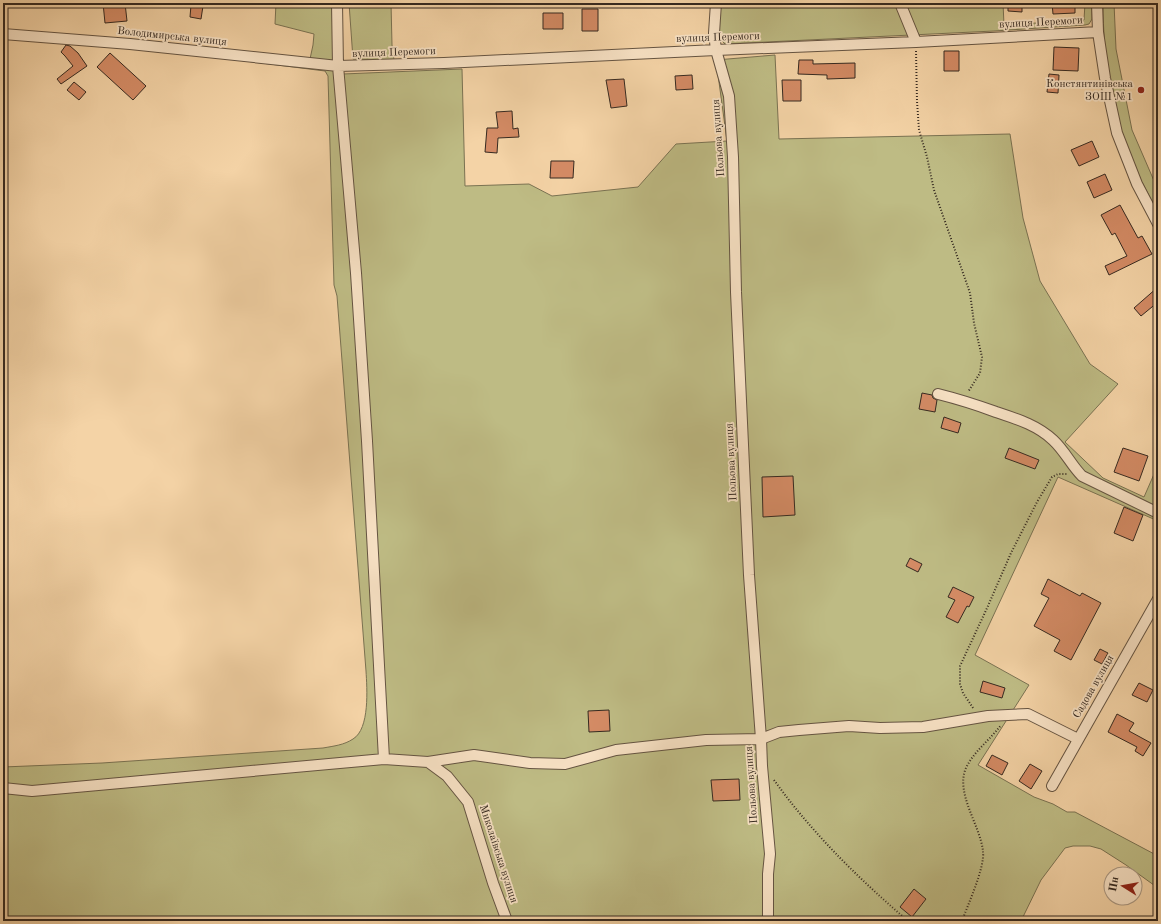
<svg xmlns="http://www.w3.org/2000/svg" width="1161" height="924" viewBox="0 0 1161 924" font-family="'Old Standard TT',serif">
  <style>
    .green { fill: #bebb84; stroke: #7a7252 }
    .building { fill: #d48b65; stroke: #352920 }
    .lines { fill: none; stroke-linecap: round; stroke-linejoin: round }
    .street-casing { stroke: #655442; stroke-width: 12 }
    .path { stroke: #352920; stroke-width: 2; stroke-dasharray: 1 2; stroke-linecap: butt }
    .street { stroke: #f8e2c5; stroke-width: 10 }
    .poi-dot { fill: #8f2418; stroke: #f8e2c5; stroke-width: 1.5 }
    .labels { text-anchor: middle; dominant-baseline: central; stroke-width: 3.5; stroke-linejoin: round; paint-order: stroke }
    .street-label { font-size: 11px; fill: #352920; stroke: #f8e2c5 }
    .poi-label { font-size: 11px; fill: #352920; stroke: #f8e2c5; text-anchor: end }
  </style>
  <rect width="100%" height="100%" fill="#f4d3a6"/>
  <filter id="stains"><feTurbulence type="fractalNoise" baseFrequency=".005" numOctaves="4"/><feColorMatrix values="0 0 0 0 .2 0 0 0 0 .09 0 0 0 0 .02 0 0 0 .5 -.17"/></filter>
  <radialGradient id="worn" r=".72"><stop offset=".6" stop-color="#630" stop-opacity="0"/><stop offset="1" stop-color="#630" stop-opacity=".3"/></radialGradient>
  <!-- green -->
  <path class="green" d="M276,3H338L343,74L462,69L465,186L529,184L552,196L638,187L676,144L727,141L716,60L775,55L779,139L1010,134L1023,218L1040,281L1090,364L1118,384L1065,442L1103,478L1144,497L1158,465V521L1058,477L975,655L1029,685L978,765L1034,797L1053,804L1067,812H1075L1158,856V888L1126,865L1101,849L1090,846H1073L1065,848L1041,880L1021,921H3V767L102,763L323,748C334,746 344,745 353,739C370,729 367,688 366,671L337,296L334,285L328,76L325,71L174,52L310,59L313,45L314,34L275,24Z
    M349,3H391L392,45L394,60L353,59Z
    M719,3H1003L1004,25L1084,20L1085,3H1092V19L1089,24L1085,25L994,31L725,44L718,37Z
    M1103,3H1114L1116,49L1132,130L1158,190V213C1150,197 1141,181 1133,164C1112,114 1103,57 1103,3Z"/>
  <!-- building -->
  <path class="building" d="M103,3H125L127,21L105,23Z
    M1008,3H1022V12L1008,11Z
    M1052,3H1075V13L1053,14Z
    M191,5L203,6L201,19L190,17Z
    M582,9H598V31H582Z
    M543,13H563V29H543Z
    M66,45L70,46L78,53L87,66L61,84L57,79L73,66L65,56L61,52Z
    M1054,47L1079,48L1078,71L1053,70Z
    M944,51H959V71H944Z
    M110,53L146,86L133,100L97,67Z
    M799,60H813V64L855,63V78L827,79V75L798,74Z
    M1049,74L1059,75L1058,93L1047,92Z
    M692,75L693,89L676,90L675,76Z
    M624,79L627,106L611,108L606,80Z
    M782,80H801V101H783Z
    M74,82L86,92L79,100L67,90Z
    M512,111L513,129L518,128L519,137L498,138L497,153L485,152L487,128H498L496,112Z
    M1092,141L1099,157L1079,166L1071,150Z
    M551,161H574L573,178H550Z
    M1105,174L1112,190L1094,198L1087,182Z
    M1120,205L1138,238L1142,236L1152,254L1109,275L1105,266L1127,256L1115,233L1112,235L1101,215Z
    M1158,287V302L1141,316L1134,308Z
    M922,393L932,395L933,398L937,400L935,412L919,409Z
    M944,417L961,423L958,433L941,428Z
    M1009,448L1039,460L1035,469L1005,458Z
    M1123,448L1148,456L1139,481L1114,472Z
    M793,476L795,515L763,517L762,477Z
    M1124,507L1143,515L1133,541L1114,533Z
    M910,558L922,564L918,572L906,566Z
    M1048,579L1080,596L1082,593L1101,603L1071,660L1054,651L1060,640L1034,626L1049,598L1041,594Z
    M953,587L974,597L969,607L967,606L958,623L946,617L955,600L948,597Z
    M1100,649L1108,653L1102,664L1094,660Z
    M983,681L1005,688L1002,698L980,692Z
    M1139,683L1153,690L1147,702L1132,695Z
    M609,710L610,731L589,732L588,711Z
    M1117,714L1134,723L1129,731L1151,743L1143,756L1135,751L1137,747L1108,732Z
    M992,755L1008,763L1002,775L986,766Z
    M1030,764L1042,771L1031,789L1019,781Z
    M739,779L740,800L713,801L711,780Z
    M914,889L926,899L912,917L900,907Z"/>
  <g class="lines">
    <!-- street casing -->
    <g class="street-casing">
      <path id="street" d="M716,3L714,33L716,50L729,96L733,157L736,292L749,575L761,739L762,766L770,854L768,874V921
        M900,3L916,42
        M1097,3L1098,32L1105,78L1117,133L1137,184L1158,224
        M3,34L130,44L338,66L444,63L716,50L916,42L1098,32
        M938,394C958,399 977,405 996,412C1017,419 1037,425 1053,440C1065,451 1071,465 1082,476L1158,513
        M384,759L428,762L474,755L530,763L565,764L616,750L706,740L761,739L779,732L799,730L849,726L880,728L923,727L988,716L1028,714L1078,739
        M428,762L447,776L468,802L493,883L507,921
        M1052,786L1158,599
        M3,788L32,791L384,759L367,441L356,273L338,66L337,3"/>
    </g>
    <!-- path -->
    <path class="path" d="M916,51L917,101L919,130L927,157L934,190L970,293L974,323L982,357L980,373L968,392
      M973,708L963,693L960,684V666L988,606L1011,553L1037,502L1052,477L1058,474H1067
      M774,780C812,833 858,878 908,921
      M962,921C968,904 985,868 983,851C980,825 955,793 966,768C974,751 990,740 1001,725"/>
    <!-- street -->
    <use href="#street" class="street"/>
  </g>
  <!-- markers -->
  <circle class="poi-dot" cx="1141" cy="90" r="4"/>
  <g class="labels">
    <!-- street labels -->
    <g class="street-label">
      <text transform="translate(1041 23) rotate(-3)">вулиця Перемоги</text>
      <text transform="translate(172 37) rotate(6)">Володимирська вулиця</text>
      <text transform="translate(718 38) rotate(-2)">вулиця Перемоги</text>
      <text transform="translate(394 53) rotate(-2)">вулиця Перемоги</text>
      <text transform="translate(719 138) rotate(-94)">Польова вулиця</text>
      <text transform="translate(732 462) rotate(-93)">Польова вулиця</text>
      <text transform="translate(1094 687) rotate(-60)">Садова вулиця</text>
      <text transform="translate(752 785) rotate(-94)">Польова вулиця</text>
      <text transform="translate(498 854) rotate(72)">Миколаївська вулиця</text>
    </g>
    <!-- poi labels -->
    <g class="poi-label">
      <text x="1133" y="84">Констянтинівська<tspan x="1133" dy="13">ЗОШ №1</tspan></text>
    </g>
  </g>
  <!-- margin -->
  <rect width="1161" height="924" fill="none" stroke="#f4d3a6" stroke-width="16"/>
  <rect x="4" y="4" width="1153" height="916" fill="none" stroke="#352920" stroke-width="2"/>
  <rect x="8" y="8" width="1145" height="908" fill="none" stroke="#352920"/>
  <!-- north arrow -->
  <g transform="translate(1123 886) rotate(281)"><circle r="19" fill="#f8e2c5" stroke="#aa9883"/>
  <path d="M0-3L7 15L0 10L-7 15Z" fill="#8f2418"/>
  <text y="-6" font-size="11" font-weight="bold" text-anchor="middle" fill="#352920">Пн</text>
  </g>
  <rect width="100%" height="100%" filter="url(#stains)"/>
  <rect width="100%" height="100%" fill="url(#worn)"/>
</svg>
